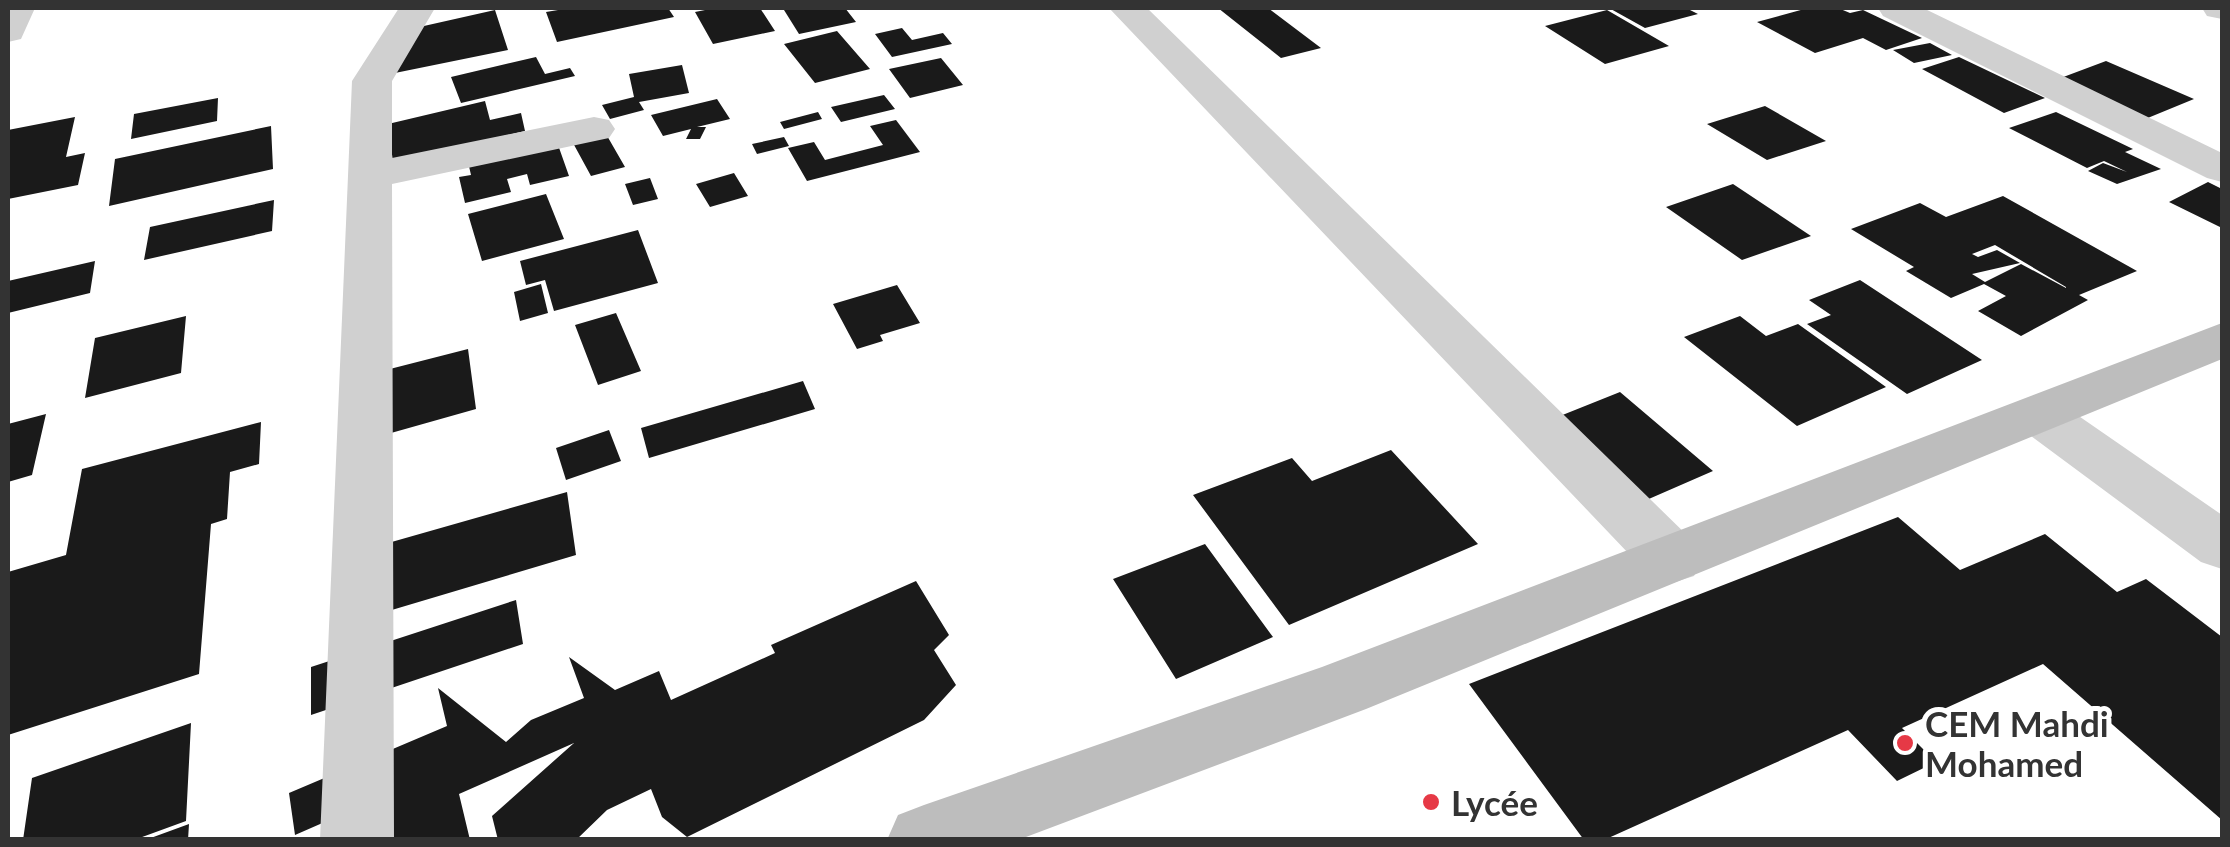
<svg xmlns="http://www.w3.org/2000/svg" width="2230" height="847" viewBox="0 0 2230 847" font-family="Lato,sans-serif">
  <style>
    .building { fill: #1a1a1a; fill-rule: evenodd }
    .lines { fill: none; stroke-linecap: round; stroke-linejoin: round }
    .street { fill: #d0d0d0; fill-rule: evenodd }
    .secondary { fill: #bdbdbd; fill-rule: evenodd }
    .poi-dot { fill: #e63946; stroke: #fff; stroke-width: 4 }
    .labels { text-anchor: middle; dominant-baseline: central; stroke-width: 10; stroke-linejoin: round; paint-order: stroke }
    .near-poi-label { font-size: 35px; font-weight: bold; fill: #333; stroke: #fff; text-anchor: start }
  </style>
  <rect width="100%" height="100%" fill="#fff"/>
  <!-- building -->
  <path class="building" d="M570,8H668L674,17L557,42L546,12Z
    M715,8H760L775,31L713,44L695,12Z
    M797,8H845L856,22L799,34L784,10Z
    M1218,8H1268L1321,48L1281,58Z
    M1609,8H1686L1698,14L1645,28Z
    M1808,8H1838L1850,13L1863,10L1922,38L1886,50L1863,38L1815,53L1757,22Z
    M495,10L508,50L390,74L415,28Z
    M1607,10L1669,46L1605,64L1545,26Z
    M902,28L912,40L943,33L952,44L892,57L875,34Z
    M837,31L870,69L815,83L784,44Z
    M1930,43L1952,55L1914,63L1893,50Z
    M536,57L545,74L570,68L575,76L461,103L451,77Z
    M1959,57L2045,98L2004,113L1922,69Z
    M941,58L963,85L910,98L889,69Z
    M2106,61L2194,99L2138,122L2050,82Z
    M682,65L689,93L639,102L644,110L610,119L602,105L634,97L629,74Z
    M884,95L895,109L841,122L831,107Z
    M218,98L217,121L131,139L134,114Z
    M717,99L730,119L697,127H706L700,139H686L691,129L663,136L651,115Z
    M485,101L490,120L521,113L525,131L393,162L388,124Z
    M1765,106L1826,141L1767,160L1707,124Z
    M818,112L822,119L784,129L780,122Z
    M2056,112L2133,149L2125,152L2161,169L2117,184L2088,171L2103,163L2127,172L2104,161L2087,168L2009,128Z
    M75,117L66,157L85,153L78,185L8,199V130Z
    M896,120L920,152L807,181L788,148L814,142L825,160L883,145L870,126Z
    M271,126L273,169L109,206L115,159Z
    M606,134L625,167L591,176L573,143Z
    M784,137L789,146L757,154L752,144Z
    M557,142L569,176L530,185L527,174L507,179L511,192L465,203L459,177L471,175L468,162Z
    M734,173L748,196L710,207L696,184Z
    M650,178L658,199L633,205L625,184Z
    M2208,182L2222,189V228L2169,202Z
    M1733,184L1811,236L1742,260L1666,207Z
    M546,194L564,239L482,261L468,214Z
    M2003,196L2137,271L2079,295L2088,300L2021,336L1978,311L2006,296L1984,284L1951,298L1906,271L1914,267L1851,229L1920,203L1946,217ZM1995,245L2066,287V288L2021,264L1985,282L1972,274L2020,263L1997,250L1978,257L1972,254Z
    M274,200L272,231L144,260L150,227Z
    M638,230L658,283L554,311L545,280L526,285L520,261Z
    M95,261L90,293L8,313V281Z
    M1860,280L1982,360L1907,394L1807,324L1831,315L1809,300Z
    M541,284L548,313L520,321L514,292Z
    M897,285L920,323L880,335L883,341L857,349L833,304Z
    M616,313L641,371L598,385L575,325Z
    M186,316L181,373L85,398L95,338Z
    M1740,316L1766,336L1798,324L1886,387L1797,426L1684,337Z
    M468,349L476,409L345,446L343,381Z
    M803,381L815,409L649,458L641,428Z
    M1620,392L1713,471L1635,505L1545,422Z
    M46,414L32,475L8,482V424Z
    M261,422L259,464L230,472L227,519L211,524L199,674L8,735V572L66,555L82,469Z
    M609,430L621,461L566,480L556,448Z
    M1391,450L1478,544L1289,625L1193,495L1292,458L1312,481Z
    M567,492L576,555L375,615L374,547Z
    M1898,517L1960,570L2045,534L2117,592L2146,579L2222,637V820L2043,664L1902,728L1936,762L1897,781L1848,730L1604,840H1584L1469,684Z
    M1205,544L1273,637L1176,679L1113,579Z
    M916,581L949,635L934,650L956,685L924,720L687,837L662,817L651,789L607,810L576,840H498L492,816L574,743L459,794L470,840H330L327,821L295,835L289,793L447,726L438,688L506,742L531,720L584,698L569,657L615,690L659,671L671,700L775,653L771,645Z
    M516,600L523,644L311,715V667Z
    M191,723L186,821L134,840H23L32,778Z
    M189,824L188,840H148V839Z"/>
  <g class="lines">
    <!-- street -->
    <path class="street" d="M8,8H35L21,39L8,42Z
      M399,8H435L392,81V158L594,117L609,120L615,129L609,138L392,184L394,840H320L352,81Z
      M1109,8H1147L1694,542L1703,559L1694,576L1672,583L1650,576Z
      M1878,8H1923L2222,153V182L2207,178L1883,16Z
      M2202,8H2222V19L2207,16Z
      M2038,395L2057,401L2222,515V569L2201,562L2019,427L2011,414L2019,401Z"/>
    <!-- secondary -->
    <path class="secondary" d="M2222,323V359L1366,709L1018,840H887L898,815L924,805L1322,667Z"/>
  </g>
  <!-- markers -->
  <g class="poi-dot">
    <circle cx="1905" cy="743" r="10"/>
    <circle cx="1431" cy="802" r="10"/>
  </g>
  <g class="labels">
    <!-- near-poi labels -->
    <g class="near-poi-label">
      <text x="1925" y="723">CEM Mahdi<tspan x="1925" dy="40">Mohamed</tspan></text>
      <text x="1451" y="802">Lycée</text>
    </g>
  </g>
  <!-- border -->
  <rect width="2230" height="847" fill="none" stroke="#333333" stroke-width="20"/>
</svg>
